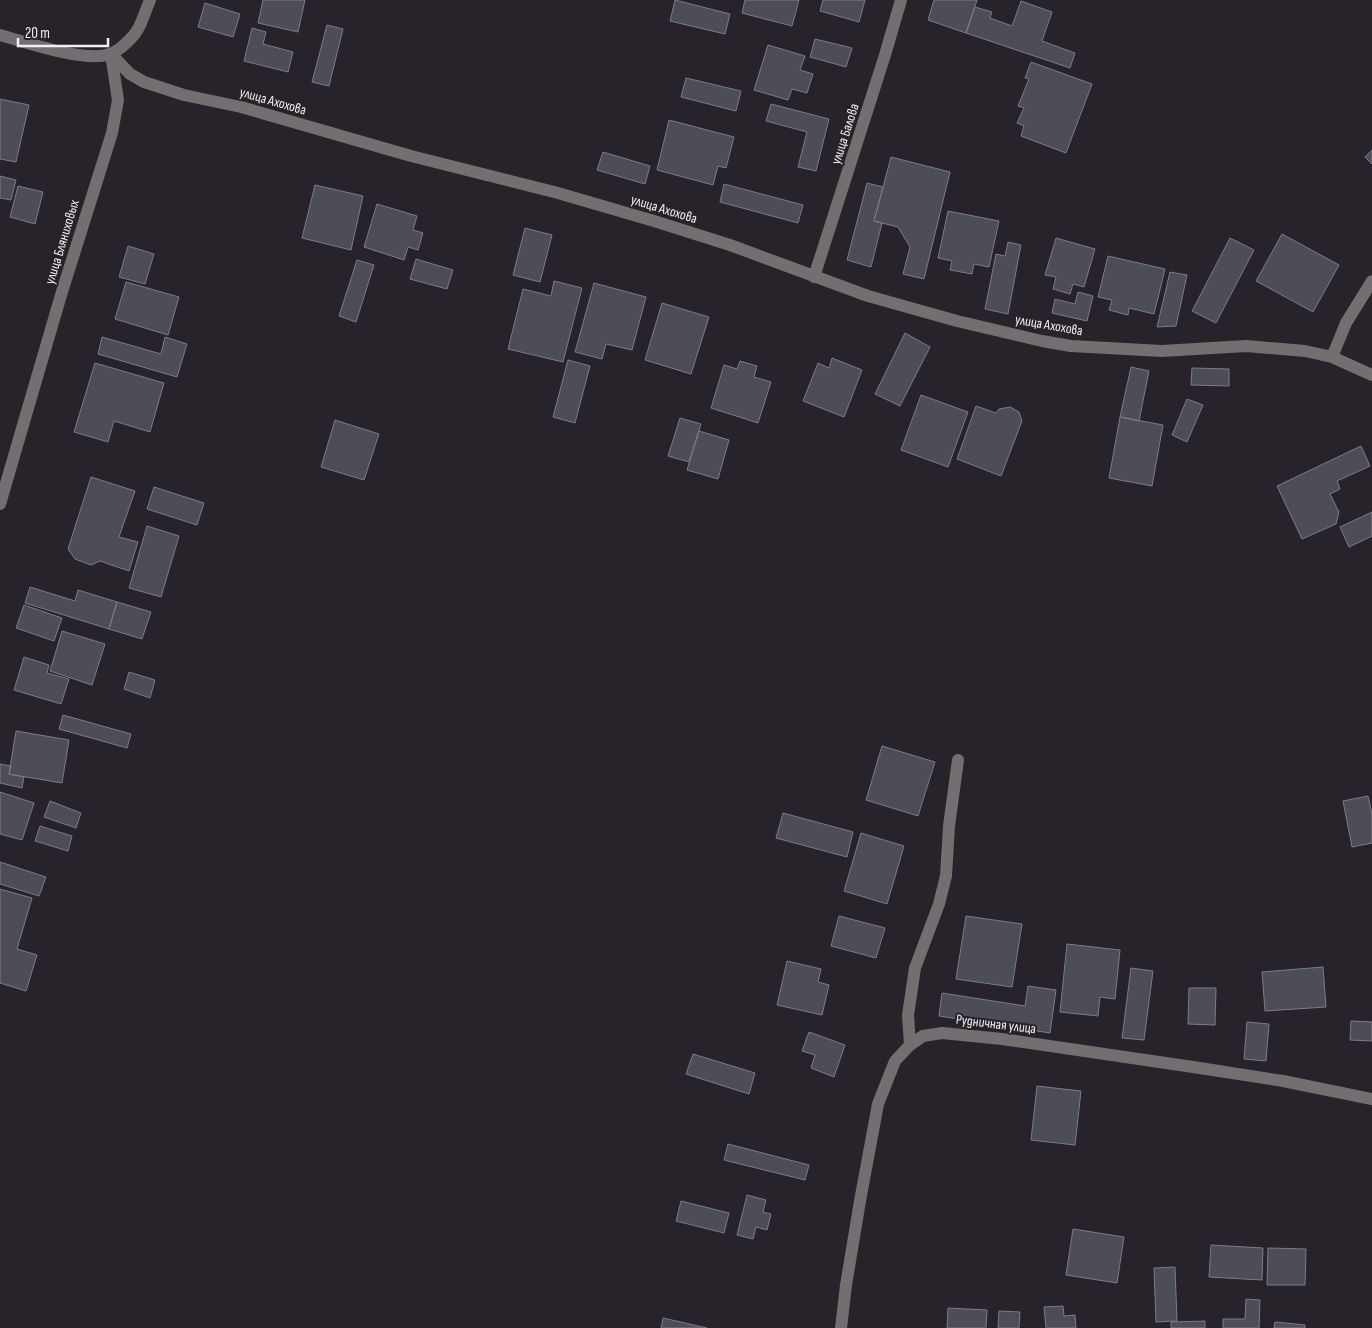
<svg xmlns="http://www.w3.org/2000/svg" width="1372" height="1328" viewBox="0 0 1372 1328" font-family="'Sofia Sans Condensed',sans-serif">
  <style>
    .building { fill: #4d4d58; stroke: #7c7c87 }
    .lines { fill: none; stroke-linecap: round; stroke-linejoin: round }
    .minor { stroke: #746e70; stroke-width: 12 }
    .labels { text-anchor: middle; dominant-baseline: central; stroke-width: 4; stroke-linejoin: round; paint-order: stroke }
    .street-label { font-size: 14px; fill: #f3eef4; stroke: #28222a }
  </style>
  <rect width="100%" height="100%" fill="#28222a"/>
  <!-- building -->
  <path class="building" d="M263,0H305L298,32L258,23Z
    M675,0L730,14L725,34L670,21Z
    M745,0H799L792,26L742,13Z
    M823,0H865L859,22L820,11Z
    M934,0H977L966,33L928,20Z
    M1021,1L1052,12L1042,41L1075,53L1070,68L966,33L975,7L992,12L990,18L1012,26Z
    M205,3L240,14L233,37L198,27Z
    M327,25L343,29L329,86L312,82Z
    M252,28L266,32L263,44L293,52L288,72L244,61Z
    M815,39L852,48L846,67L810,57Z
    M768,45L805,56L800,70L813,74L807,93L792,89L788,100L754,90Z
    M1031,62L1092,84L1066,153L1021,136L1024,126L1017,123L1024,108L1018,106L1029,79L1025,78Z
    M686,78L741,91L736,111L681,97Z
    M0,99L29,105L16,162L0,159Z
    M771,104L829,119L816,171L798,167L807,132L766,121Z
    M669,120L734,137L726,168L718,166L713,185L657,170Z
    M1372,150V164L1365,157Z
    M603,152L650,166L645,184L597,170Z
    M891,157L950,172L924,279L903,274L910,247L898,227L874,221Z
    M0,176L16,180L11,200L0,198Z
    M867,183L883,187L874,221L882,223L871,267L847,260Z
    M724,184L803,205L798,223L720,202Z
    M315,185L363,196L351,250L302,238Z
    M18,186L43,192L35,224L10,217Z
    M377,204L417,216L413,230L423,233L418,250L408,247L404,260L364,247Z
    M948,211L999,221L989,267L974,264L972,274L950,270L952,261L938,258Z
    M525,228L552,235L540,282L513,275Z
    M1282,234L1339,265L1313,312L1256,281Z
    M1056,238L1095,249L1084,287L1073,284L1070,294L1053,289L1056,277L1045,275Z
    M1230,238L1254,250L1216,323L1192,311Z
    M1008,242L1021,245L1008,314L985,309L996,254L1005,256Z
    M128,246L154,254L145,284L119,277Z
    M1108,256L1165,269L1154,314L1129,308L1128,315L1109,310L1112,300L1098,297Z
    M416,259L453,270L447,289L410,279Z
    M357,260L374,265L356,322L339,316Z
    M1170,272L1187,275L1176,326L1157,327Z
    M554,281L582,288L563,362L508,349L523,289L551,296Z
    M126,282L179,297L168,335L115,319Z
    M594,283L646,297L632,350L606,344L602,359L575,352Z
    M1078,292L1093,296L1087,321L1052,313L1055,299L1075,304Z
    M662,303L709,317L691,374L645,360Z
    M905,333L930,347L900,406L875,394Z
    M102,337L161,354L165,337L187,344L177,377L98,354Z
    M832,358L862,370L844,417L803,401L818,363L829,368Z
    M568,360L590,366L575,423L553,417Z
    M740,361L757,366L754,377L771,382L758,423L711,408L724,365L737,369Z
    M95,363L164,383L150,432L114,421L108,442L74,432Z
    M1131,367L1149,371L1139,421L1120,417Z
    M1192,368L1229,369V386L1191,385Z
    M921,395L968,412L948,467L901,450Z
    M1187,399L1203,405L1187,442L1172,435Z
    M976,406L996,413L999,409L1010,407L1019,412L1022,421L1001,476L957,459Z
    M1120,417L1163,425L1152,486L1109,478Z
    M680,418L701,424L689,462L668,456Z
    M335,420L379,434L364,480L321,467Z
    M699,431L729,440L718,479L687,470Z
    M1361,446L1370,466L1337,481L1340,489L1330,494L1339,512L1336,524L1302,539L1277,486Z
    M91,477L135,491L119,537L138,542L129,571L100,561L91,565L75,559L68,549Z
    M154,487L204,503L197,525L147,509Z
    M1372,512V536L1349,547L1340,527Z
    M147,526L179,536L161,597L129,588Z
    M30,587L75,601L78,590L117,602L109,629L25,603Z
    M117,602L151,612L142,639L109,629Z
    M24,605L62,618L54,641L16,628Z
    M62,631L105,644L92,685L50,671Z
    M24,657L49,665L47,673L69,679L61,704L14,690Z
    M129,672L155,680L150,698L124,689Z
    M63,715L131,734L127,748L59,729Z
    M16,731L69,740L62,783L9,774Z
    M882,746L935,762L918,816L866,800Z
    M0,764L11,766L9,774L24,777L22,788L0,783Z
    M0,792L34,803L22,840L0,834Z
    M1368,796L1372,814V843L1352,847L1343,801Z
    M50,801L81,813L76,828L44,817Z
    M783,813L853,832L847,857L776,838Z
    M40,826L72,836L68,851L35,841Z
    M861,833L904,846L887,904L844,891Z
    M0,862L46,877L39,896L0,884Z
    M0,889L32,898L17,949L37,955L26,991L0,983Z
    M839,916L885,928L876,958L831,946Z
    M966,916L1022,924L1012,987L956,979Z
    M1067,944L1120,950L1115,999L1100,997L1098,1016L1060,1012Z
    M787,961L821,969L818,982L829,985L822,1015L777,1005Z
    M1323,967L1326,1007L1265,1011L1262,972Z
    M1131,968L1153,971L1144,1040L1122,1038Z
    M1028,986L1056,990L1050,1033L939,1016L942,993L1025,1006Z
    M1189,988H1216L1215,1025L1188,1024Z
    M1351,1021L1372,1022V1041L1350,1040Z
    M1247,1022L1269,1024L1266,1061L1244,1059Z
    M809,1032L845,1045L834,1077L811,1068L815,1055L802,1051Z
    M693,1054L755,1073L749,1094L686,1074Z
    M1037,1086L1081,1091L1075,1145L1031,1140Z
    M728,1144L809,1165L805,1180L724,1160Z
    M747,1195L766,1200L763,1212L771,1214L767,1230L756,1227L753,1239L737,1235Z
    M681,1201L729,1213L724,1233L676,1221Z
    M1073,1229L1124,1237L1117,1283L1066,1275Z
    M1211,1245L1263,1248L1262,1280L1209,1277Z
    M1268,1248L1306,1249L1305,1285H1267Z
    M1175,1267L1177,1321L1156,1322L1154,1268Z
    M1246,1299L1260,1300L1259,1328H1223V1319H1245Z
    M1063,1306L1064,1316L1075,1315L1076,1328H1046L1044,1307Z
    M948,1308L987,1310L986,1328H947Z
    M999,1311L1020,1312L1019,1328H998Z
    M663,1318L707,1328H661Z
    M1205,1321V1328H1171V1322Z
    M1275,1322L1305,1325V1328H1274Z"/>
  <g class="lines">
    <!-- minor -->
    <path class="minor" d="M0,35C26,42 85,63 110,54C119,51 133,38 138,29C143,20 146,9 150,0
      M111,54L130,74L144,82L184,95L241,107L411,156L558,193L654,221L730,245L868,296L957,321L1042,341L1071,346L1162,351L1246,346L1305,351L1332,357L1372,375
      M814,277L885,55L901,0
      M1332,357L1346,323L1372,281
      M0,504L61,295L112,133L118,100L111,54
      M910,1045L908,1015L915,968L939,904L946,876L949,826L958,760
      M841,1328L846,1285L860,1201L878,1104L895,1061L910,1045L923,1036L942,1033L1002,1039L1193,1067L1283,1081L1372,1099"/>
  </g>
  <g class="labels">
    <!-- street labels -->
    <g class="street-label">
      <text transform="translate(273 101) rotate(16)">улица Ахохова</text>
      <text transform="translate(845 134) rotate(-72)">улица Балова</text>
      <text transform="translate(664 209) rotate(17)">улица Ахохова</text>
      <text transform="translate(62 242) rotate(-73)">улица Бляниховых</text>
      <text transform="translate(1049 325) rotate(10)">улица Ахохова</text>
      <text transform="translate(996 1024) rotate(7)">Рудничная улица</text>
    </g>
  </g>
  <!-- scale -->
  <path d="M18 38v8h90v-8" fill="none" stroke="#f3eef4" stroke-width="2.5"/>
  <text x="25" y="38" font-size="15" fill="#f3eef4" stroke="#28222a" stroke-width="4" paint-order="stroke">20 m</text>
</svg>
